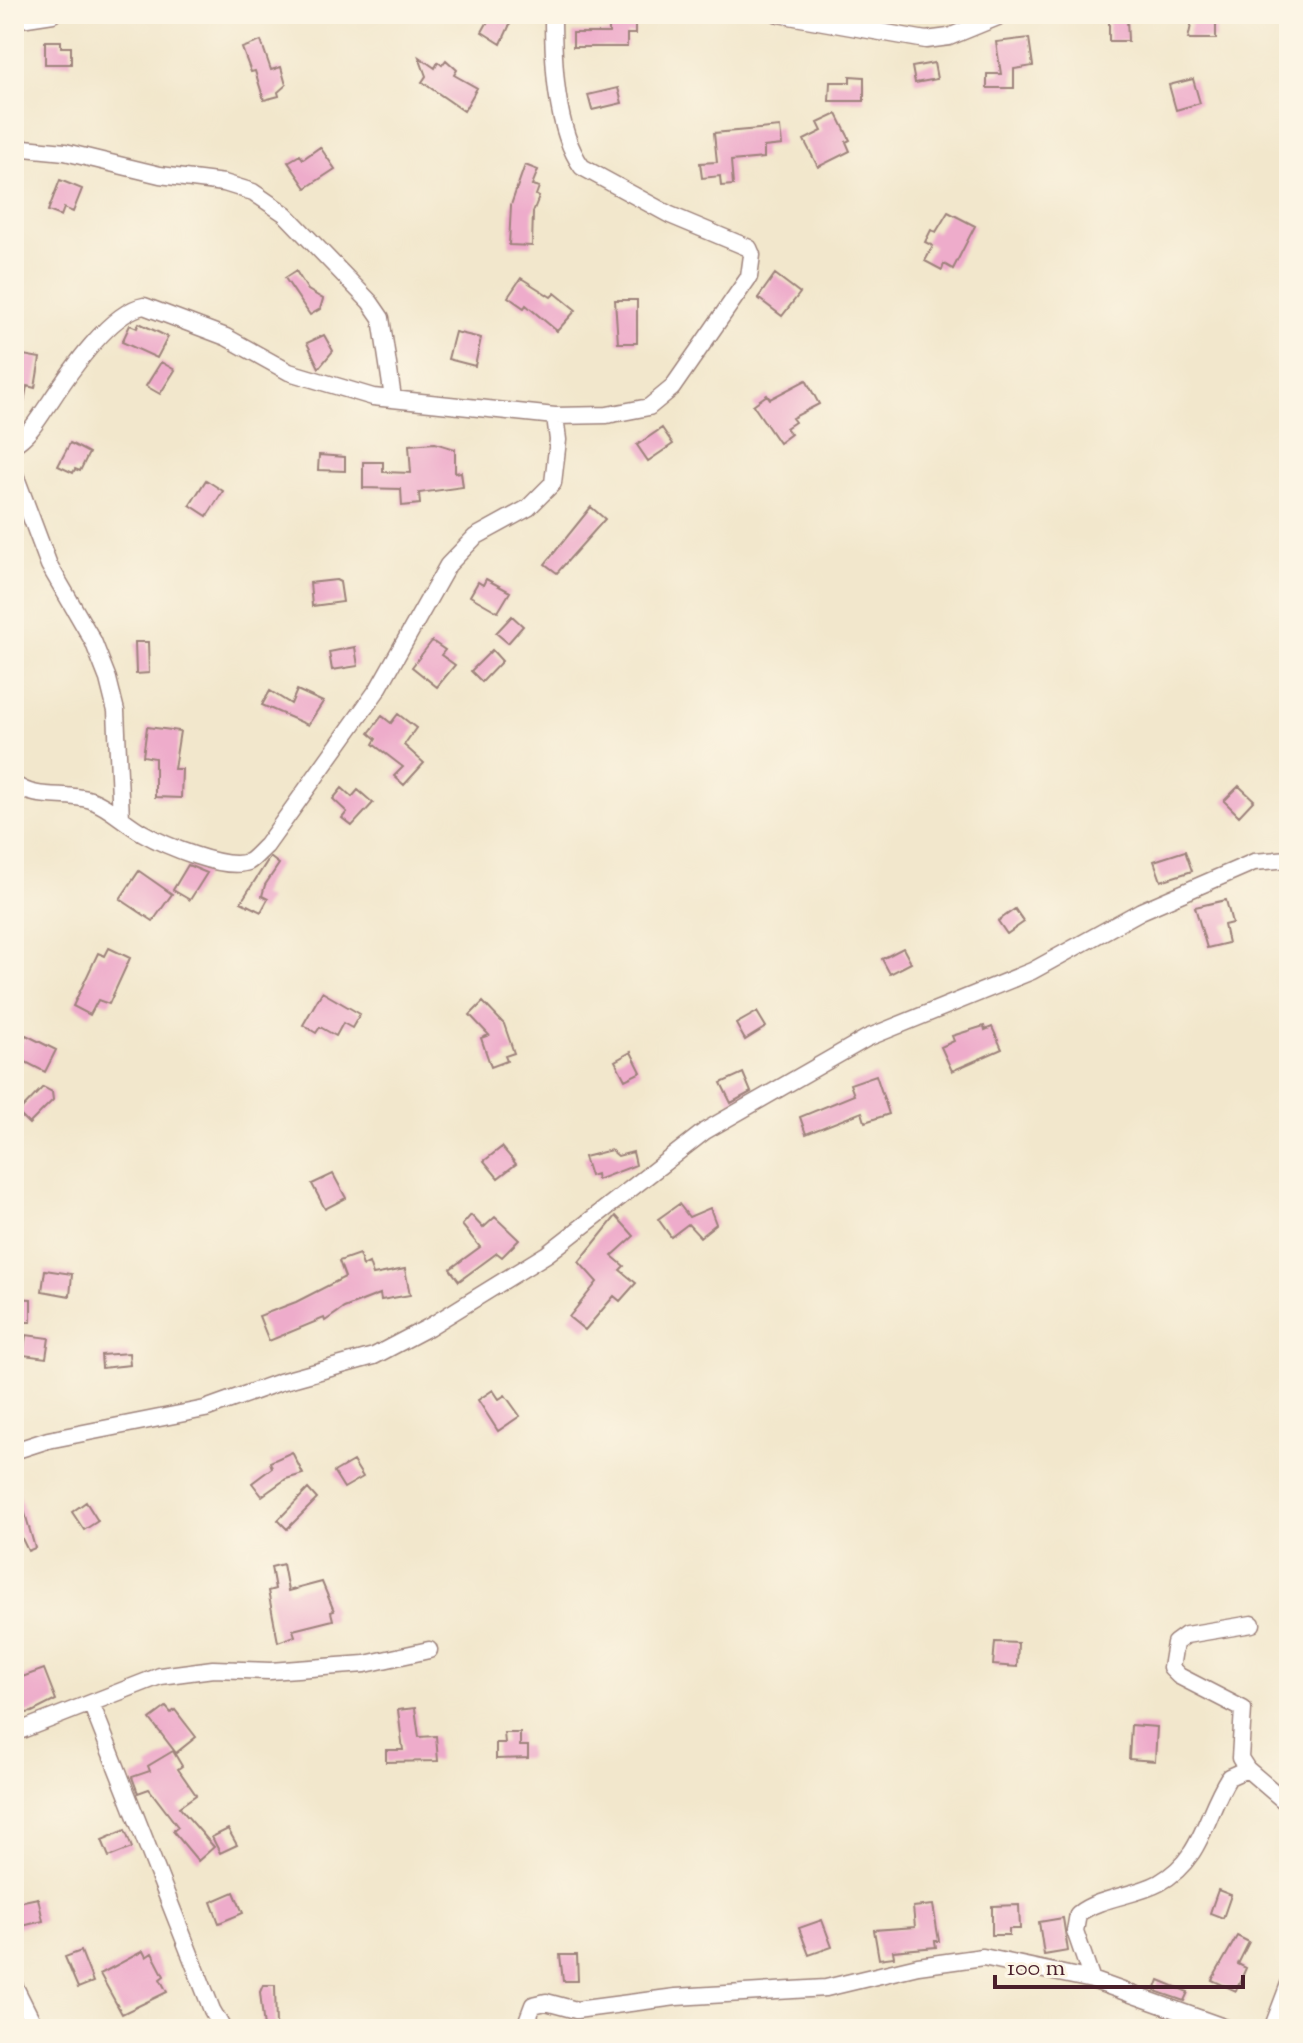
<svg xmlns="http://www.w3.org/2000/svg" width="1303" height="2043" viewBox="0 0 1303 2043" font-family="'Sorts Mill Goudy',serif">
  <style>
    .building { fill: #eeaccb }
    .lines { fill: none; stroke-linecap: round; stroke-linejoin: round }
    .street-casing { stroke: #9e837c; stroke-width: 19 }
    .street { stroke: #fff; stroke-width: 16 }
  </style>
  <rect width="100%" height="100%" fill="#fcf5e5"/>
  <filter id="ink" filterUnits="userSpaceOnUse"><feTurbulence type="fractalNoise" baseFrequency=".0125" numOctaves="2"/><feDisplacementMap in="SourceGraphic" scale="16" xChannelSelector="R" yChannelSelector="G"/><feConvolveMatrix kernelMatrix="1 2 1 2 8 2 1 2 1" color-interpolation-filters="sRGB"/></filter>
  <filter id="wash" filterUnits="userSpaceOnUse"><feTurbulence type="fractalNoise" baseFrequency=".006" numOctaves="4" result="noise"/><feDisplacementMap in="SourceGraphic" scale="32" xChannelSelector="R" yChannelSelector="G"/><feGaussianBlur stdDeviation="1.8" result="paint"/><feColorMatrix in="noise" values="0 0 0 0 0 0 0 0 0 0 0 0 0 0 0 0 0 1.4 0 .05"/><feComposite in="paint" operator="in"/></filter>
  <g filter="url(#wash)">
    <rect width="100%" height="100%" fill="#f2e7cc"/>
    <g id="blocks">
      <!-- building -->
      <path class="building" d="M492,14L511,22L501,44L482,32Z
        M1193,16H1216V39H1188Z
        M1127,18L1128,41H1109V19Z
        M609,21L635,22V34H627V47H573V33H609Z
        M1029,38L1033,66L1014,69V88H987V74H1001L996,42Z
        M45,41H61V47H71V64H45Z
        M261,41L271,70L281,67L286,85L278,92L279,96L264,100L255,71L251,72L242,48Z
        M419,57L435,68L438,62L442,65L446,60L457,70L454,75L477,88L464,111L422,82L426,76Z
        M934,63L937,79L915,83L912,67Z
        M850,76L864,77V101H829L830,82H850Z
        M1193,79L1200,103L1176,110L1169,85Z
        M618,88L622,103L592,110L588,95Z
        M837,114L850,140L846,142L850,151L818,167L804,140L822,131L818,123Z
        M780,127L782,145L764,147V158L731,161L733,185L721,186L720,176L702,178L700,163L717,162L714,133Z
        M320,147L335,169L306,188L288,162L300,155L303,159Z
        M525,165L538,170L532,185L539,187L536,195L539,197L533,212L532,246L509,245L511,205Z
        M60,180L82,189L73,212L64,208L61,216L48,211Z
        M948,212L975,226L953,269L944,264L942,270L925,261L933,246L925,242L931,230L936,232Z
        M296,271L308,290L323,299L320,309L310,315L285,278Z
        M775,274L800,293L782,316L758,298Z
        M521,278L551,297L555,293L576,310L557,331L526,305L524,308L508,297Z
        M615,300H637V343H618Z
        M139,323L168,337L157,358L122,342L130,325L137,328Z
        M455,332L481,338L475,366L448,359Z
        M324,335L333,351L319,368L307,343Z
        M18,354L40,358L35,388L27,386L21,418H14Z
        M161,362L175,370L160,394L146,386Z
        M806,380L819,404L792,418L795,422L786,428L791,434L779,443L753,405L767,395L770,399Z
        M662,428L673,444L648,461L637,445Z
        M70,443L89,453L80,471L75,469L73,473L58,466Z
        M435,443L455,449V473L461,472L463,487L419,493L420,504L402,506L401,489L363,488V462H383V472L411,473L409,445Z
        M319,455L345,457V471L318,470Z
        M206,480L223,491L207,516L190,505Z
        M591,507L605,519L557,573L545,564Z
        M486,579L510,592L498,612L470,596L478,582L483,585Z
        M336,580L340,582L343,602L312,606L310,583Z
        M512,616L523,626L508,643L496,633Z
        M432,641L445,650L441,655L455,665L437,687L412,667Z
        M135,642H148L149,673L136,674Z
        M355,647L358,666L332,670L329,652Z
        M492,650L502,661L482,682L471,671Z
        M297,690L323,702L308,725L262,705L270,691L291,704Z
        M398,714L416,728L404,745L424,763L404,785L394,776L403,767L373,744L376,739L369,733L382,716L391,723Z
        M147,727L180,731L174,769H182L181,798L155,797V758L143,756Z
        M1239,786L1254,800L1239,816L1224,801Z
        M342,788L352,797L358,790L373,803L352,826L342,818L347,812L333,799Z
        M1185,851L1192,871L1161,881L1154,861Z
        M270,857L279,864L265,885L262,896L268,899L261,912L241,902Z
        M188,865L207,873L190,900L173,890Z
        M139,871L172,894L153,921L120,899Z
        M1226,900L1232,923L1224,925L1228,943L1207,948L1195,907Z
        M1015,909L1024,922L1007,934L998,921Z
        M109,948L130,958L109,1004L98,1000L90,1015L73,1006L98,953L105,956Z
        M903,948L911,963L890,974L882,959Z
        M322,992L360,1014L352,1028L343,1023L336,1036L320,1027L316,1033L303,1025Z
        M483,1002L504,1024L514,1053L505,1056L507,1061L491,1067L481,1038L489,1035L470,1015Z
        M757,1012L766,1027L745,1040L736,1024Z
        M984,1026L985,1030L992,1027L1002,1049L952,1071L941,1047L954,1041L952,1036Z
        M26,1035L56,1050L45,1072L14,1056Z
        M631,1052L641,1072L625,1080L615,1061Z
        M743,1073L751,1092L731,1103L721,1083Z
        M876,1075L889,1114L865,1122L862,1112L806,1134L800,1117L854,1095L850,1084Z
        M43,1087L52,1092L53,1100L29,1124L18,1113Z
        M502,1147L516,1164L498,1178L484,1161Z
        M611,1150L618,1156L633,1152L636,1165L597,1180L596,1174L590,1176L584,1157Z
        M333,1174L346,1198L325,1209L312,1184Z
        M679,1204L689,1217L710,1208L716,1224L700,1237L688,1224L671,1237L658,1219Z
        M471,1215L483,1228L495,1217L519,1240L502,1257L497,1253L459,1281L450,1269L480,1247L462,1225Z
        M616,1216L634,1236L612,1256L624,1266L620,1270L636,1283L620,1301L614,1296L585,1330L569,1317L597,1282L579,1262Z
        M359,1254L363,1266L369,1263L373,1275L405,1269L410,1295L381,1300L380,1294L344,1308L325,1321L324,1318L269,1341L259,1316L296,1302L345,1277L339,1261Z
        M45,1270L72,1274L70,1296L42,1291Z
        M14,1298L31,1299V1322H14Z
        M26,1335L49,1338L46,1358L23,1355Z
        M129,1353L130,1365L102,1368L101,1355Z
        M493,1390L499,1399L505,1395L520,1416L498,1431L478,1400Z
        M292,1452L303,1474L286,1479L262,1496L252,1483L272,1468L270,1462Z
        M353,1461L363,1477L344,1488L334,1472Z
        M18,1489L35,1548L28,1551L14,1522V1490Z
        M308,1489L317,1499L287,1529L278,1520Z
        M86,1502L98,1521L84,1530L72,1512Z
        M283,1564L288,1591L322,1582L334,1611L331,1612L333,1620L293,1630L295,1636L278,1642L268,1591L275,1589L271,1567Z
        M995,1642L1018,1643L1017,1667L993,1665Z
        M44,1669L56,1700L32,1712L14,1715V1680Z
        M166,1707L171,1713L175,1710L196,1737L176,1753L150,1719Z
        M415,1708L419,1737L436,1736L438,1761L386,1762V1750H403L398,1710Z
        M1131,1725L1157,1727L1155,1761L1129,1759Z
        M504,1733H520V1746H528V1758L496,1759V1743H505Z
        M173,1751L182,1766L178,1769L196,1795L179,1807L214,1847L198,1861L173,1831L178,1827L149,1789L138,1793L132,1777L150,1771L148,1766Z
        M228,1829L237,1845L220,1853L212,1837Z
        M125,1830L132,1848L109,1857L102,1840Z
        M1218,1890L1231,1895L1223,1918L1210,1913Z
        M234,1892L243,1913L219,1923L211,1902Z
        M38,1898L43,1921L14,1928V1903Z
        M933,1905L939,1941H935L936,1947L893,1951L894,1957L879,1959L874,1930L915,1927L913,1907Z
        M1019,1905L1020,1929H1009V1935H992V1906Z
        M1063,1918L1068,1951L1044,1955L1039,1922Z
        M822,1920L832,1947L809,1955L799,1928Z
        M1237,1936L1249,1942L1238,1964L1246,1968L1236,1991L1212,1980Z
        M81,1951L93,1982L78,1988L65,1957Z
        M143,1951L146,1957L152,1953L164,1976L160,1979L167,1992L122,2014L100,1974Z
        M560,1955H577L578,1981H563Z
        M1159,1980L1188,1992L1184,2001L1155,1991Z
        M263,1985H275L276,2028H264L260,1992Z"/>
    </g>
  </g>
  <g filter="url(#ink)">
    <use href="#blocks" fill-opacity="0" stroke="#9e837c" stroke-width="2"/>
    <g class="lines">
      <!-- street casing -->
      <g class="street-casing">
        <path id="street" d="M778,14L926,40L949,37L1005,14
          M14,20L53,14
          M14,147L65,152L160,175L224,183L253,192L285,214L370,302L381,318L393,398
          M14,444C30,435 39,417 50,402C69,373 110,312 144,306L226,337L289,372L373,397L555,416L607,415L649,407L672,388L749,277L752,255L749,248L670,215L582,167C555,130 553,59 553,14
          M14,472L49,565L93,641L108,679L116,711L121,818
          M14,784C36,801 66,792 91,800C110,807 125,823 143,833C164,845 225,871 248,862C254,859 261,850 266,846L378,689L448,565L475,537L528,508L553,483L558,440L555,416
          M14,1451L48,1440L205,1409L280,1382L374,1356L429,1327L547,1254L705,1131L867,1038L1032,971L1141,911L1254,862L1289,859
          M1252,1624L1186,1635L1175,1643L1171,1668L1179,1676L1243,1709L1240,1758L1247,1769L1289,1805
          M91,1703L212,2010L223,2029
          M14,1733L160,1676L213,1669L270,1671L365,1664L429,1650
          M1092,1980L1075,1931L1078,1914C1100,1897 1135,1896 1159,1883C1203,1859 1205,1814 1229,1777L1247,1769
          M14,1985L36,2029
          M524,2029L533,2005L546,2002L576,2010L676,1997L826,1988L918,1966L983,1957L1092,1980L1229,2029
          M1272,2029L1289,1984"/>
      </g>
      <!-- street -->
      <use href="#street" class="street"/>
    </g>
  </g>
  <!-- margin -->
  <rect width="1303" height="2043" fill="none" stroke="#fcf5e5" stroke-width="48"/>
  <!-- scale -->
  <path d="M995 1975v12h248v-12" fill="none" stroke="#4a1f2b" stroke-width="4"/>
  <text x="1007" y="1975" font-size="24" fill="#4a1f2b" stroke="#fcf5e5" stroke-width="6" paint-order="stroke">100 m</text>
</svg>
